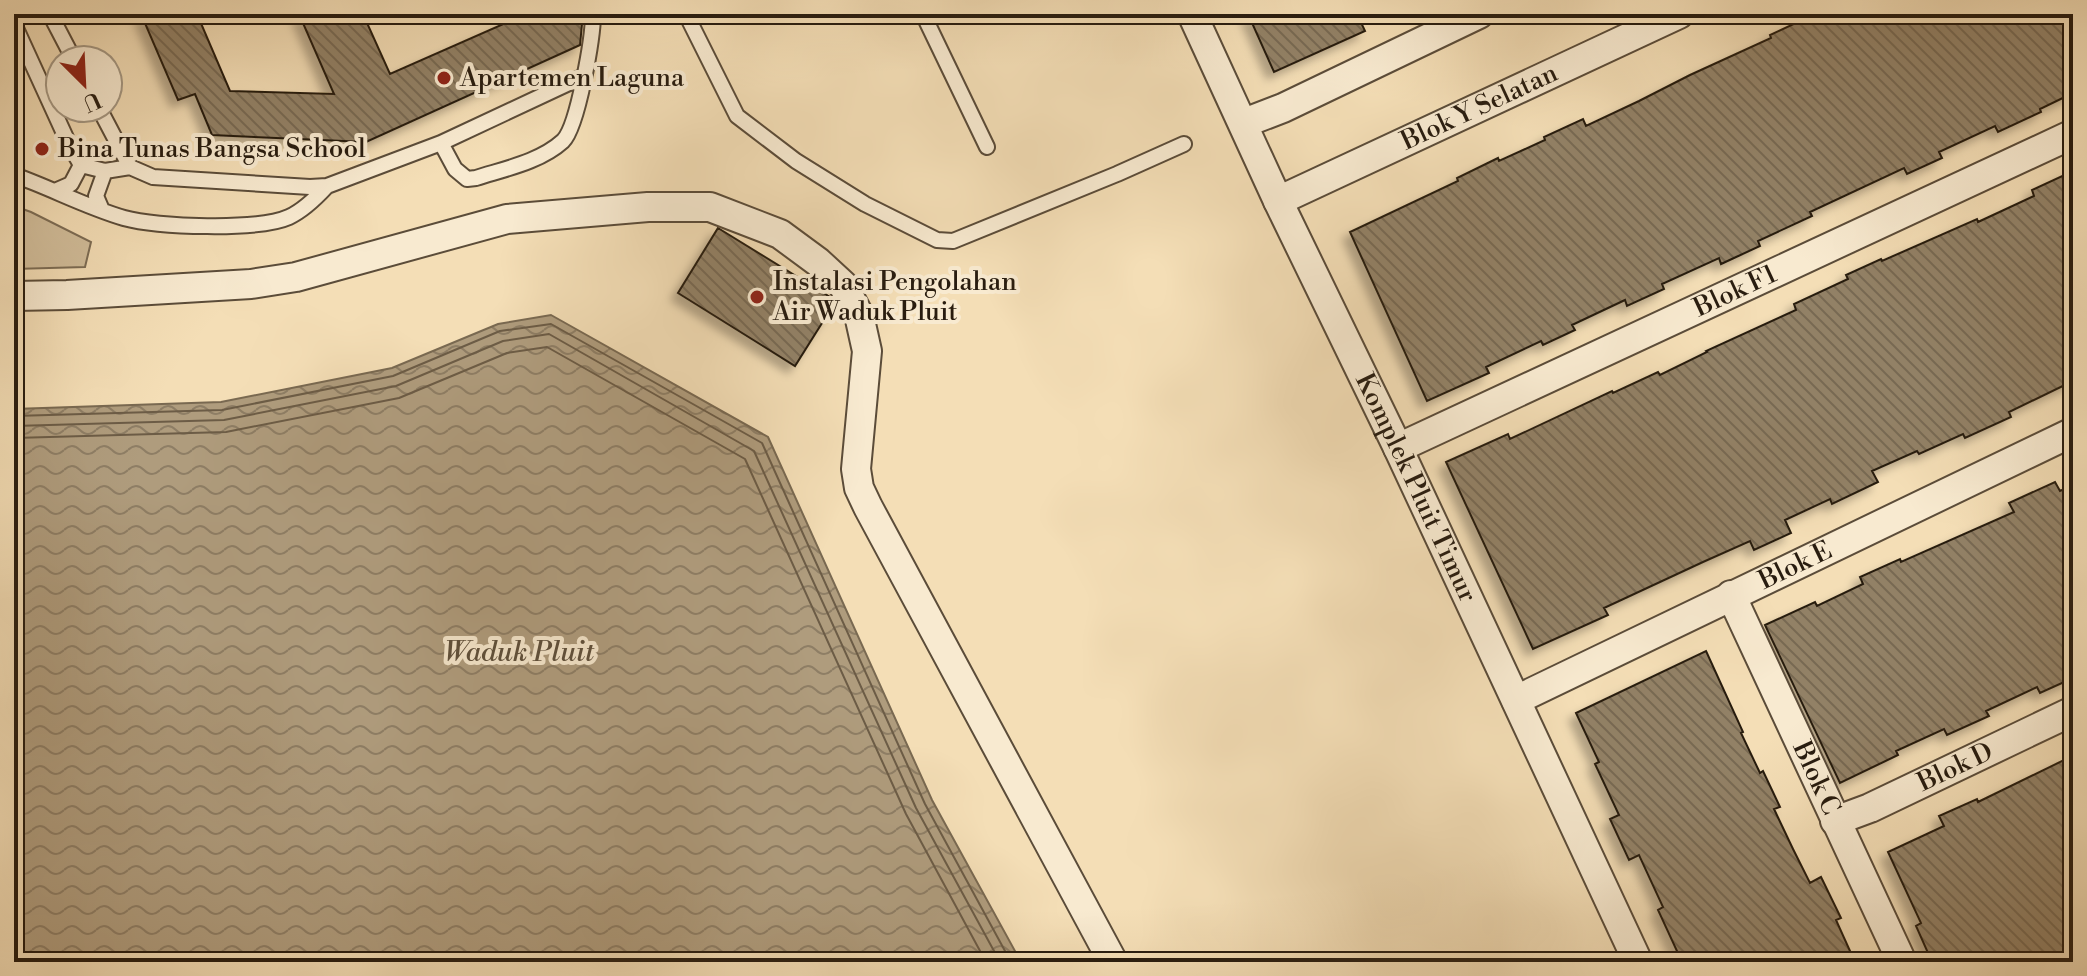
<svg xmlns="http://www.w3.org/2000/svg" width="2087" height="976" viewBox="0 0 2087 976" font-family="'Libre Bodoni',serif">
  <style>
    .garden { fill: #d1bd9a; stroke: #7c6c54; stroke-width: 2 }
    .water { fill: url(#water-waves); stroke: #796951; stroke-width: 2 }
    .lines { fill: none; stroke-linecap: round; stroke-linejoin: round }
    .shore { stroke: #6c5c46; stroke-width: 2 }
    .building { fill: url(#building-back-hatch); stroke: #281c0f; stroke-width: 2; filter: url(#shadow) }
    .service-casing { stroke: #5b4c39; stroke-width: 18 }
    .minor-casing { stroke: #5b4c39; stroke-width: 32 }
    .service { stroke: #f8ead0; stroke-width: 14 }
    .minor { stroke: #f8ead0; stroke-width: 28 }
    .poi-dot { fill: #8f2418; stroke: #f8ead0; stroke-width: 3 }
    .labels { text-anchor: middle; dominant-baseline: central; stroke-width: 8; stroke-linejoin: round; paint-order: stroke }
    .poi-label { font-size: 26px; fill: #281c0f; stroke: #f8ead0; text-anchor: start }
    .street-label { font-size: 26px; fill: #281c0f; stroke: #f8ead0 }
    .water-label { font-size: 28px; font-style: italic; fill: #5e4f3b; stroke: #f8ead0 }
  </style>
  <defs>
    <pattern id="water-waves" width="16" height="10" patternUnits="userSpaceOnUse" patternTransform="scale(2)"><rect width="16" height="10" fill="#af9c7d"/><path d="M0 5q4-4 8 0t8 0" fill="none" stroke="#8e7e65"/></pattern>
    <pattern id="building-back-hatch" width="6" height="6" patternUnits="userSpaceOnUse" patternTransform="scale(2)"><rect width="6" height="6" fill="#928166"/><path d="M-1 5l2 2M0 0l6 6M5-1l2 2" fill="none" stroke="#776952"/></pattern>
    <filter id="shadow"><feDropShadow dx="-7" dy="7" stdDeviation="4" flood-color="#0004"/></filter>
  </defs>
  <rect width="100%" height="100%" fill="#f4deb6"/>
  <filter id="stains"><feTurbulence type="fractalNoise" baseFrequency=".0025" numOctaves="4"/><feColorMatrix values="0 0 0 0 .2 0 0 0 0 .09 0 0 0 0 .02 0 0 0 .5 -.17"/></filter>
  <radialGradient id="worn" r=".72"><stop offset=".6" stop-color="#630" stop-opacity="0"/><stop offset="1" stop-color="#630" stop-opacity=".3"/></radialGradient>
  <!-- garden -->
  <path class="garden" d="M14,206L31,212L91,242L85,267L14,269Z"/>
  <!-- water -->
  <path class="water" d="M551,315L768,437L932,800L1021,962H14V409L221,402L392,368L498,324Z"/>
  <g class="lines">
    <!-- shore -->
    <path class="shore" d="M14,416L222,410L393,376L500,331L551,324L762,443L925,804L1011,962
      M14,426L224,420L396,386L503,341L549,334L754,451L916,808L1000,962
      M14,438L226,432L399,398L507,353L547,347L745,459L906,814L986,962"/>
  </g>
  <!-- building -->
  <path class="building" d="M141,14H197L230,91L334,94L299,14H363L390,74L526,14H578L582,24L580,45L366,142L212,135L195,94L178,100Z
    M1248,14H1357L1365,31L1274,72Z
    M1815,14H2058L2073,46V93L2040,109L2041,112L1998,132L1995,126L1939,152L1942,158L1907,174L1904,168L1810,212L1812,216L1758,241L1760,246L1721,264L1719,258L1662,284L1664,289L1627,306L1625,300L1572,325L1575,330L1543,345L1541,341L1486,367L1489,373L1427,401L1350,232L1458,181L1457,178L1498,158L1499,161L1545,140L1544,137L1583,119L1586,126L1639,101L1690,75L1771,38L1770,35Z
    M2073,171V381L2009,412L2011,417L1965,438L1963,434L1919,454L1917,451L1872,471L1878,482L1832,504L1830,499L1785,520L1791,533L1754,550L1750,541L1703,562L1604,608L1608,615L1533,649L1446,462L1508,434L1510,439L1612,391L1613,393L1658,372L1660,375L1707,352L1706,351L1796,310L1794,304L1848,279L1846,275L1881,259L1882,261L1977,219L1978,222L2034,196L2032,190Z
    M718,228L830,297L834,304L795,366L678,293Z
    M2055,482L2060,491L2073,485V678L2040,693L2037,687L1986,711L1989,716L1947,735L1944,729L1896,751L1898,755L1840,783L1765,625L1815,602L1817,606L1863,584L1860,577L1900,559L1901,562L2014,512L2009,503Z
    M1706,651L1743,732L1741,733L1760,773L1763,771L1780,807L1774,809L1793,849L1810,883L1821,877L1841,918L1836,920L1855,962H1682L1658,910L1663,907L1639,855L1629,860L1610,819L1619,815L1595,764L1599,762L1576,713Z
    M2068,758L2073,770V955L2058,962H1932L1916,926L1921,923L1888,852L1944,826L1939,816L1977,799L1978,802Z"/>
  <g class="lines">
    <!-- service casing -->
    <g class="service-casing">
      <path id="service" d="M50,14L74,60
        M689,14V20L737,116L796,161L865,204L937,240L953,241L1117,174L1184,144
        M923,14L987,147
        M14,24L67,140L81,165L105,171L130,167
        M99,108L130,167L153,177L310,187L327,186L441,143L584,76
        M441,143L455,169L467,179L476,178C504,169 540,162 563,141C578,126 593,37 593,14
        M14,175C51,188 86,207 124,218C157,227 258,231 289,217C304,210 316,198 327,186
        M55,191L71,184L81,165
        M102,210L96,196L105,171"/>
    </g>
    <!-- minor casing -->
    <g class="minor-casing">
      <g id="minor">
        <path id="s1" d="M1192,14L1278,201L1398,448L1638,962"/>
        <path d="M1244,123L1283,108L1479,14"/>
        <path id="s2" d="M1278,201L1679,14"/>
        <path d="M14,296L67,295L251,284L296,277L507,219L648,207H710L780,234L818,262L843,285L859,315L867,351L856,469L859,488L868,507L1113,962"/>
        <path id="s3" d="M1398,448L2073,134"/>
        <path id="s4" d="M1731,595L1902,962"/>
        <path id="s5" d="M1516,700L2073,432"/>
        <path id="s6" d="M1835,821L1870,808L2073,711"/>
      </g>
    </g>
    <!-- service -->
    <use href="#service" class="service"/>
    <!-- minor -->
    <use href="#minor" class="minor"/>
  </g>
  <!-- markers -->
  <g class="poi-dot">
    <circle cx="444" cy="78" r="8"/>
    <circle cx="42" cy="149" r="8"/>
    <circle cx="757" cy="297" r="8"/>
  </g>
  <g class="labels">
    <!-- poi labels -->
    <g class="poi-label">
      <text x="460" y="78">Apartemen Laguna</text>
      <text x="58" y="149">Bina Tunas Bangsa School</text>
      <text x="773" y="282">Instalasi Pengolahan<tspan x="773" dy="30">Air Waduk Pluit</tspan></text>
    </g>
    <!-- street labels -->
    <g class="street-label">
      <text stroke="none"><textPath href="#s2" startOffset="222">Blok Y Selatan</textPath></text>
      <text stroke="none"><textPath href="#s3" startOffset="372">Blok F1</textPath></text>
      <text stroke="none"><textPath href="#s1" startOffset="524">Komplek Pluit Timur</textPath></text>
      <text stroke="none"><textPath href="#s5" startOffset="310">Blok E</textPath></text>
      <text stroke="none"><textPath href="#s6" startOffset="132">Blok D</textPath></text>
      <text stroke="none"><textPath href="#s4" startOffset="202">Blok C</textPath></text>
    </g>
    <!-- water labels -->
    <g class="water-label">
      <text x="519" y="652">Waduk Pluit</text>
    </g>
  </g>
  <!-- margin -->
  <rect width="2087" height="976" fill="none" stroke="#f4deb6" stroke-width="48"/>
  <rect x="16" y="16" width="2055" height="944" fill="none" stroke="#281c0f" stroke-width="4"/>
  <rect x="24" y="24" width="2039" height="928" fill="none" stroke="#281c0f" stroke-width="2"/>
  <!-- north arrow -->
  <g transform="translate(84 84) rotate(156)"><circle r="38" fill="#f8ead0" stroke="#a59883" stroke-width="2"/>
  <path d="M0-6L14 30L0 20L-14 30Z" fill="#8f2418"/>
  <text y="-12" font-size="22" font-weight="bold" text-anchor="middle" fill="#281c0f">U</text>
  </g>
  <rect width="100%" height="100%" filter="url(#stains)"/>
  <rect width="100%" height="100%" fill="url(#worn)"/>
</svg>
